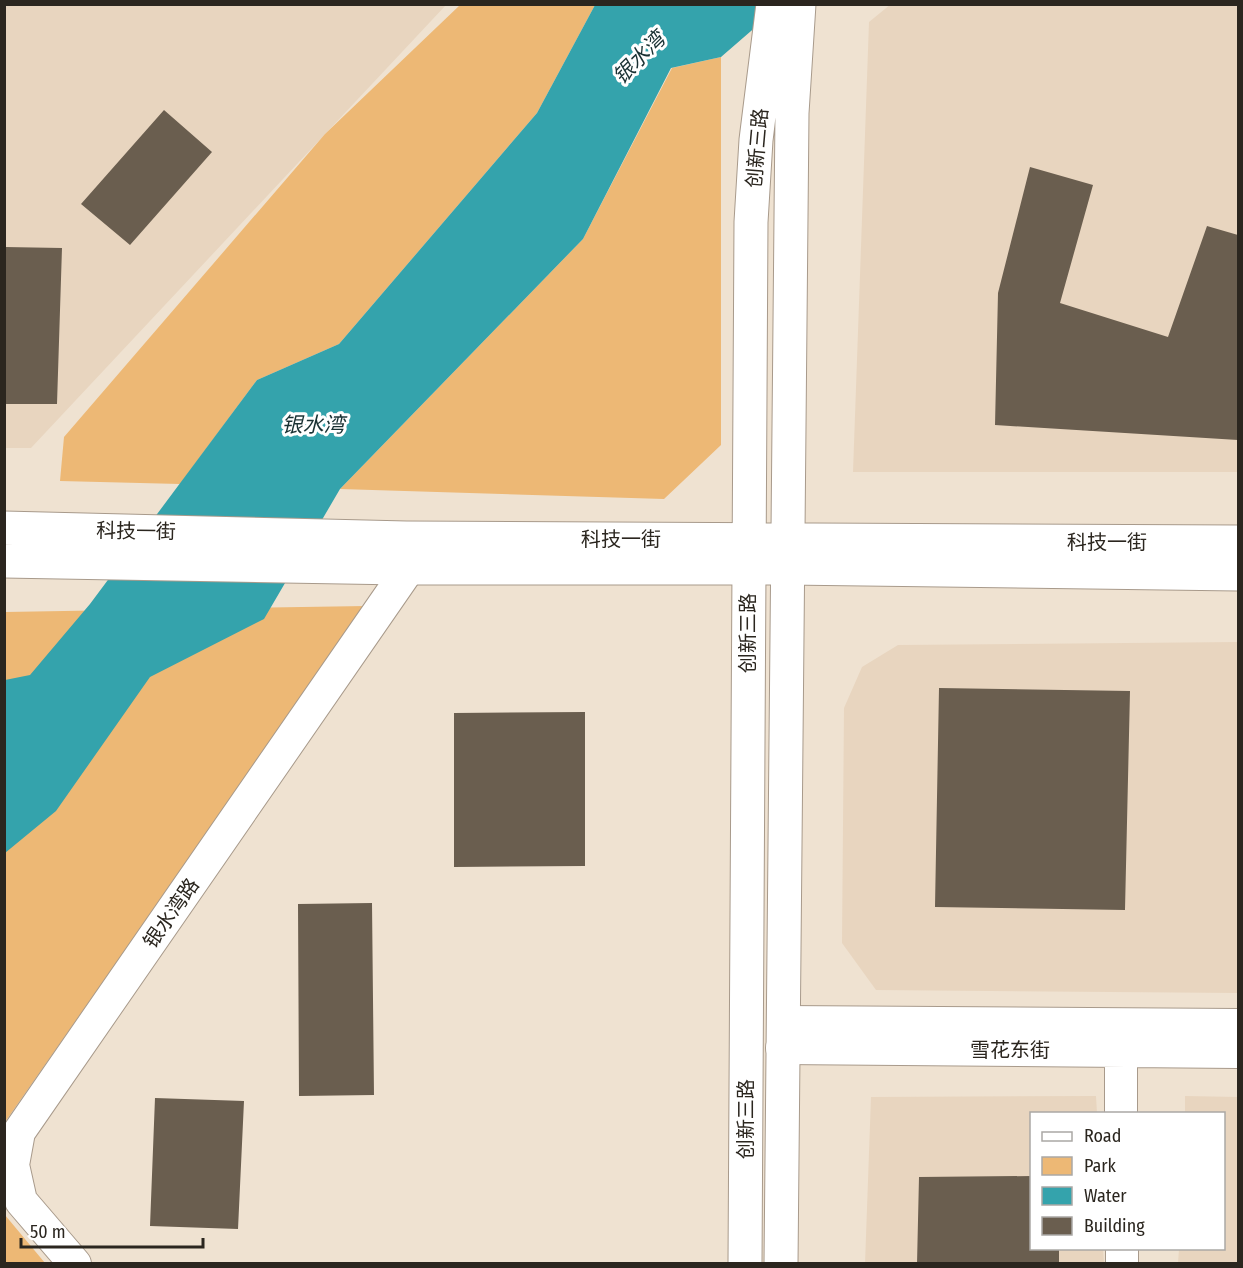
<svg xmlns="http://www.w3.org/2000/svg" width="1243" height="1268" viewBox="0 0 1243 1268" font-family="'Fira Sans Condensed','Noto Sans SC',sans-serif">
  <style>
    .built { fill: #e8d5bf }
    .green { fill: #edb875 }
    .water { fill: #34a3ac }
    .building { fill: #6a5e4f }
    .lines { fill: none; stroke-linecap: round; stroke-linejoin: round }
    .tertiary-casing { stroke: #a89a8b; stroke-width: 34 }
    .secondary-casing { stroke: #a89a8b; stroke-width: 35 }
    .tertiary { stroke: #fff; stroke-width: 32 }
    .secondary { stroke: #fff; stroke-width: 33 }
    .labels { text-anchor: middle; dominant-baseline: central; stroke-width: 6; stroke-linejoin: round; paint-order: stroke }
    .street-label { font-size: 20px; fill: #2b261f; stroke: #fff }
    .water-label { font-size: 21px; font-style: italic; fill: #193133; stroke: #fff }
  </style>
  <rect width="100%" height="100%" fill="#efe2d1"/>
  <!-- built -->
  <path class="built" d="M891,4L1238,5V472H853L869,22Z
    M4,5H446L31,448H5Z
    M1238,642V993L876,990L842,943L844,708L862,667L898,645Z
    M1096,1096L1097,1113L1032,1114V1248L1103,1249L1104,1263L865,1264L871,1097Z
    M1185,1096L1238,1097V1263H1178L1179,1249L1224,1248V1114L1185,1113Z"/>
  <!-- green -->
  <path class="green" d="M460,5H595L537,113L339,344L257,380L180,484L60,481L64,437L325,134Z
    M721,57V445L664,499L340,489L583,239L672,68Z
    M366,606L5,1122V612Z
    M4,1215H5L45,1263H5Z"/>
  <!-- water -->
  <path class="water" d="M595,5H781L721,57L671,68L583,239L340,489L264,619L150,677L56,811L5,853V680L30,675L90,604L257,380L339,344L537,113Z"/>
  <!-- building -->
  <path class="building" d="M164,110L212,152L130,245L81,204Z
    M1030,167L1093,185L1060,303L1168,337L1207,226L1238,235V440L995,425L998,293Z
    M5,247L62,248L57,404H5Z
    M939,688L1130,691L1125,910L935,907Z
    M585,712V866L454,867V713Z
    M372,903L374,1095L299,1096L298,904Z
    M155,1098L244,1101L238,1229L150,1226Z
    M1032,1176V1248H1059V1264H917L919,1177Z"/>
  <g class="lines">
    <!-- tertiary casing -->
    <g class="tertiary-casing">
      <path id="tertiary" d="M783,1022L1238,1025
        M1121,1030V1114
        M782,1048L1238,1052
        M1122,1248V1264
        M75,1264L21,1201L13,1165L19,1132L409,568"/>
    </g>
    <!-- secondary casing -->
    <g class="secondary-casing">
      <path id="secondary" d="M4,528L406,538L1238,542
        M4,561L402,568H787L1238,574
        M745,1264L751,222L756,140L773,4
        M781,1264L792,113L799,4"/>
    </g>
    <!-- tertiary -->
    <use href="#tertiary" class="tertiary"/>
    <!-- secondary -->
    <use href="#secondary" class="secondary"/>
  </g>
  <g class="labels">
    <!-- street labels -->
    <g class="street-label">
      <text transform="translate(757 148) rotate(-85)">创新三路</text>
      <text transform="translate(136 531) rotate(1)">科技一街</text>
      <text x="621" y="539">科技一街</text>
      <text x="1107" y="542">科技一街</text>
      <text transform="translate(748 633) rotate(-90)">创新三路</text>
      <text transform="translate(171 913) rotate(-55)">银水湾路</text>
      <text x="1010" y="1050">雪花东街</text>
      <text transform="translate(746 1119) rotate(-90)">创新三路</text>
    </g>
    <!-- water labels -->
    <g class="water-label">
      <text transform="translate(639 58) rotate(-45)">银水湾</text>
      <text x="313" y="425">银水湾</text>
    </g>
  </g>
  <!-- border -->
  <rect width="1243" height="1268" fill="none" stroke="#2b261f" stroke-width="12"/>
  <!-- legend -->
  <rect x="1030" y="1112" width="195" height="138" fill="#ffffff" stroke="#aaa8a5" stroke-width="1.5"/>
  <rect x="1042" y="1132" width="30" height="9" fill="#ffffff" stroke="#aaa8a5" stroke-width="1.5"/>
  <text x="1084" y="1142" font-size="18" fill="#2b261f">Road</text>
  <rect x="1042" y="1157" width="30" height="18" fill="#edb875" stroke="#aaa8a5" stroke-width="1.5"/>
  <text x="1084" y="1172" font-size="18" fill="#2b261f">Park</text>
  <rect x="1042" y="1187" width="30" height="18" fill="#34a3ac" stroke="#aaa8a5" stroke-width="1.5"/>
  <text x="1084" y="1202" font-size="18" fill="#2b261f">Water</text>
  <rect x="1042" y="1217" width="30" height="18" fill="#6a5e4f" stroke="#aaa8a5" stroke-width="1.5"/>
  <text x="1084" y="1232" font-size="18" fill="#2b261f">Building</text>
  <!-- scale -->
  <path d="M21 1238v9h182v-9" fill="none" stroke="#2b261f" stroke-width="3"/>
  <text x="30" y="1238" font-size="18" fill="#2b261f" stroke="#ffffff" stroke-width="4.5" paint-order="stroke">50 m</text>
</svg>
